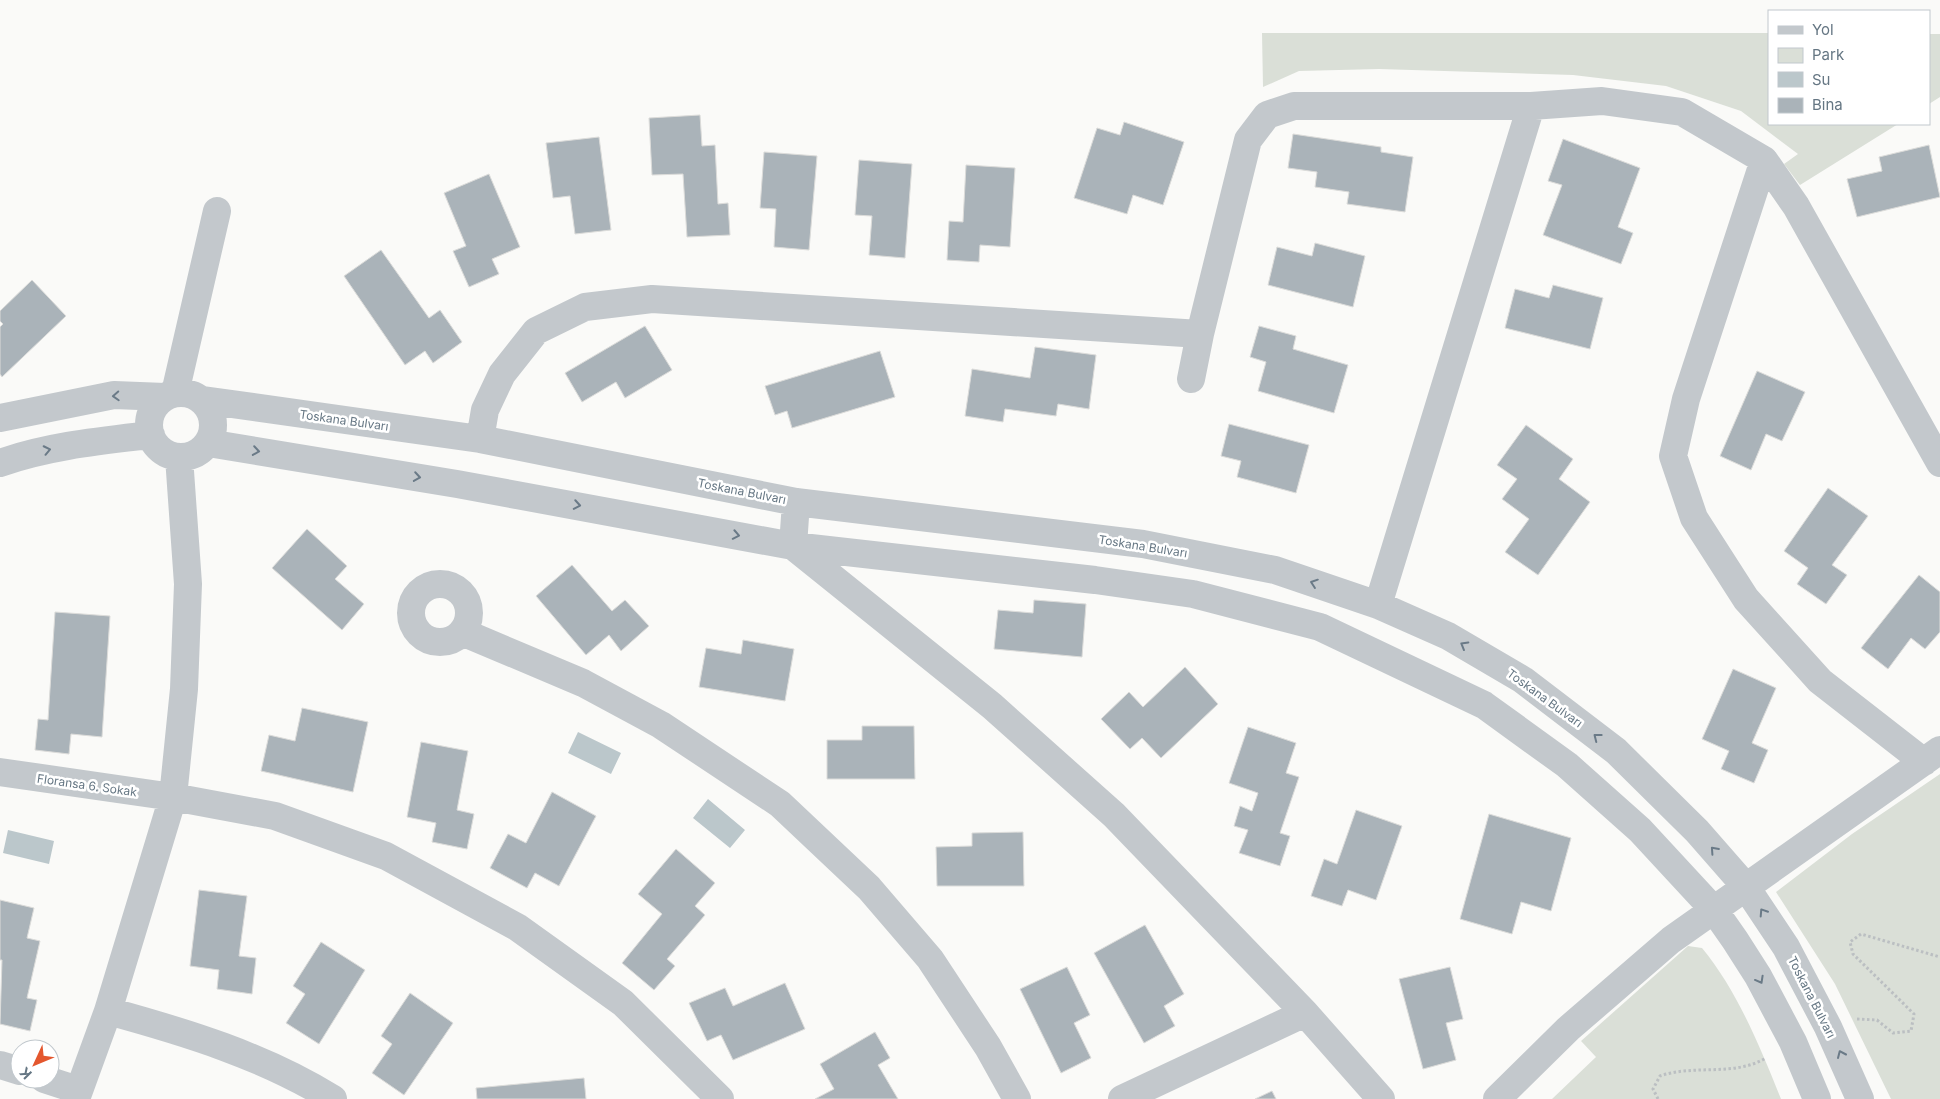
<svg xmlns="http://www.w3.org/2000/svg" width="1940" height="1099" viewBox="0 0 1940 1099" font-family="Inter,sans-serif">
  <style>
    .green { fill: #dadfd7 }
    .water { fill: #bbc7cb }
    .building { fill: #aab3b9; stroke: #dcdcda }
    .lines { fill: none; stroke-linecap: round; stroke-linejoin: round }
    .path { stroke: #bbbfc2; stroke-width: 3; stroke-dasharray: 2.5 2.5; stroke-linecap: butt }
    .minor { stroke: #c3c8cc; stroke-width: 28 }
    .oneway { stroke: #6a7a87 }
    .labels { text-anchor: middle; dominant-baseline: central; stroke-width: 5; stroke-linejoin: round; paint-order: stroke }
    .street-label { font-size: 12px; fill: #657683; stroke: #fff }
  </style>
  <rect width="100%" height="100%" fill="#fafaf8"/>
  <!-- green -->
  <path class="green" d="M1262,33H1769V124H1898L1800,185L1784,164L1798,154L1741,111L1666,86L1573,75L1379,69L1299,71L1263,87Z
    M1929,34H1940V97L1929,104Z
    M1940,774V1099H1891L1835,984L1776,892L1852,834Z
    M1688,946L1702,948C1737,990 1761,1049 1781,1099H1552L1596,1057L1581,1041Z"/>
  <!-- water -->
  <path class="water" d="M578,732L621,753L611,774L568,753Z
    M708,799L745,830L730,848L693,818Z
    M8,830L54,841L49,864L3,853Z"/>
  <!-- building -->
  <path class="building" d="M700,115L702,146L715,145L718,204L728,203L730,235L687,237L683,174L652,175L649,118Z
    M1124,122L1184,142L1163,205L1133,195L1127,214L1074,198L1097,128L1120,135Z
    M1293,134L1381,147V152L1413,157L1405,212L1347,204L1349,192L1315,187L1317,172L1288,168Z
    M599,137L611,230L575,234L570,196L553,198L546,143Z
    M1563,139L1640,168L1618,227L1633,233L1621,264L1543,235L1562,185L1548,181Z
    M1929,145L1940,197L1857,217L1847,179L1882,171L1879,157Z
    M764,152L817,156L809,250L774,247L776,209L760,208Z
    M859,160L912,164L905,258L869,255L872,216L855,215Z
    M966,165L1015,168L1010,247L980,245L979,262L947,260L949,221L963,222Z
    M489,174L520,247L492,259L499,274L469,287L453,251L466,246L444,193Z
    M1315,243L1365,256L1353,307L1268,285L1277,247L1312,256Z
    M381,250L429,318L440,310L462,342L433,363L425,351L405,365L344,276Z
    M32,280L66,316L2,377L0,374V327L3,324L0,321V311Z
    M1553,285L1603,298L1590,349L1505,328L1515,289L1549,298Z
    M645,326L672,370L625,398L616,382L582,402L565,373Z
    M1259,326L1296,336L1293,349L1348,365L1334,413L1258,391L1266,362L1250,357Z
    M1035,347L1096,355L1089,409L1058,404L1056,416L1005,409L1003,422L965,416L972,369L1030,378Z
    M880,351L895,397L792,428L787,411L775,415L765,386Z
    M1757,371L1805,392L1782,441L1766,434L1751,470L1720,456Z
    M1229,424L1309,445L1296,493L1237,477L1241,461L1221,456Z
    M1526,425L1573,459L1559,479L1590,502L1538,575L1505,552L1529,519L1502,499L1517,479L1497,465Z
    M1828,488L1868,516L1832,565L1847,575L1826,604L1797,584L1808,568L1784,551Z
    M307,529L347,566L335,579L364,604L342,630L272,568Z
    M572,565L612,611L625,600L649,626L621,651L609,635L586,655L536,596Z
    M1919,575L1940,592V632L1925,649L1911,638L1888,669L1861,648Z
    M1034,600L1086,604L1082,657L994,649L998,610L1033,613Z
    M55,612L110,616L102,737L71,734L69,754L35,750L38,719L48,720Z
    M743,640L794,649L785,701L699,687L706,648L741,654Z
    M1185,667L1218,704L1161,758L1142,738L1130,749L1101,719L1129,692L1143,707Z
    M1733,669L1776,688L1752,743L1768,750L1754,783L1721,769L1729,751L1702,739Z
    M302,708L368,722L353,792L261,771L269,735L295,741Z
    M862,726H914L915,779H827V740H862Z
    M1248,727L1296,743L1286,773L1299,777L1280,833L1290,836L1280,866L1239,853L1248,830L1234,826L1240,806L1252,811L1258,793L1229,783Z
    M421,742L468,751L457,810L474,814L467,849L432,842L436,823L407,817Z
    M552,792L596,816L559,886L535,873L527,888L490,868L508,834L526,843Z
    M1356,810L1402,826L1376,900L1348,890L1342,906L1311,896L1324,859L1337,864Z
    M1489,814L1571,838L1551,911L1521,902L1512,934L1460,919Z
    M1023,832L1024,886H937L936,847L972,846V833Z
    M676,849L715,883L695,906L705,915L667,959L675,966L654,990L622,963L662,914L638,894Z
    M199,890L247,896L239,956L256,958L252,994L217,989L219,970L190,966Z
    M0,900L34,908L27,938L40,941L27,998L37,1000L30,1031L0,1024L2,960H0Z
    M1145,925L1184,994L1164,1006L1175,1026L1144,1043L1094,953Z
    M321,942L365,970L319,1044L286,1023L305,994L293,986Z
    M1067,967L1090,1015L1074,1023L1091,1058L1061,1073L1020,989Z
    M1450,967L1463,1019L1446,1023L1456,1060L1423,1069L1399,979Z
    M785,983L805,1029L733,1060L721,1035L707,1041L689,1003L725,988L733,1006Z
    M410,993L453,1023L404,1095L372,1073L392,1044L381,1036Z
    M875,1032L890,1058L878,1065L898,1099H815L834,1089L820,1064Z
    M584,1078L586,1099H477L476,1088Z
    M1272,1091L1276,1099H1255Z"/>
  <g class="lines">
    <!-- path -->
    <path class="path" d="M1857,1019L1877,1020L1893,1033L1911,1031L1914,1014L1853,954L1850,942L1861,934L1940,957
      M1658,1099L1653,1089L1660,1076C1694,1064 1734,1077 1766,1058"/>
    <!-- minor -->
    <path class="minor" d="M1531,106L1602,101L1682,112L1764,160L1686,399L1673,456L1694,518L1746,599L1820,681L1924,762
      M1764,160L1796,206L1940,463
      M1200,334L1248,140L1267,115L1294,106H1531L1378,605
      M149 425a32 32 0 1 1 64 0a32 32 0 1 1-64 0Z
      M175,393L217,211
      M203,400L480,439L796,502L1143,544L1275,570L1378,605L1448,636L1523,680L1616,751L1697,831L1746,887L1786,947L1828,1027L1860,1099
      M0,418L114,395L165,397
      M480,439L485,410L502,374L536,331L585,307L652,299L1200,334L1191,379
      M208,443L457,484L793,546L1095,580L1193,594L1320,627L1484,705L1567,765L1640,830L1714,910L1735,940L1758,976L1793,1042L1817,1099
      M0,463C48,446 100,441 151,435
      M796,502L793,546L992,706L1114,815L1305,1013
      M411 613a29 29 0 1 1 58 0a29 29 0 1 1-58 0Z
      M462,632L583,683L661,725L780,804L869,888L930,959L988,1047L1017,1099
      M0,772L173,797L275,816L386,856L517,927L623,1003L720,1099
      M108,1011C185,1032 264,1056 333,1099
      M0,1065L20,1071
      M44,1079L78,1090
      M76,1099L108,1011L173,797L184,689L188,584L179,457
      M1122,1099L1305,1013L1381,1099
      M1497,1099L1568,1029L1671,940L1940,750"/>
  </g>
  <!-- one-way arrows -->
  <defs><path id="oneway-chevron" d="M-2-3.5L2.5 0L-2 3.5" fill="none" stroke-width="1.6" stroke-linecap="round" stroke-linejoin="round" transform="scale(1.25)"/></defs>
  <g class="oneway">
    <use href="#oneway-chevron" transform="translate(116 396) rotate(177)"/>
    <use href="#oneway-chevron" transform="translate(47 450) rotate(-12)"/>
    <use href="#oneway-chevron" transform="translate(256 451) rotate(9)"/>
    <use href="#oneway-chevron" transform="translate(417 477) rotate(9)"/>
    <use href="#oneway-chevron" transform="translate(577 505) rotate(10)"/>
    <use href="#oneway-chevron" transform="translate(736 535) rotate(11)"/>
    <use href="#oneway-chevron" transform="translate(1314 583) rotate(-161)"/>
    <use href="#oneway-chevron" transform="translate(1464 645) rotate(-150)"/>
    <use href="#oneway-chevron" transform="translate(1597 737) rotate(-142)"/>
    <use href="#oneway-chevron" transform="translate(1714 850) rotate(-132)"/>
    <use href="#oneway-chevron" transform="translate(1763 912) rotate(-123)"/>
    <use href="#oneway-chevron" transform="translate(1760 980) rotate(61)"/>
    <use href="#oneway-chevron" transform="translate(1841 1054) rotate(-114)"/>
  </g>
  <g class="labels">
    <!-- street labels -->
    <g class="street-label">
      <text transform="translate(344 420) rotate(8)">Toskana Bulvarı</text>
      <text transform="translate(742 491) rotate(11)">Toskana Bulvarı</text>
      <text transform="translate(1143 546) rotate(9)">Toskana Bulvarı</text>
      <text transform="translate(1545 698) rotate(36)">Toskana Bulvarı</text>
      <text transform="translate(87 785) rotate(8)">Floransa 6. Sokak</text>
      <text transform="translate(1812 997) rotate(63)">Toskana Bulvarı</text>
    </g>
  </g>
  <!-- legend -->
  <rect x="1768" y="10" width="162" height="115" fill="#ffffff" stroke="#c1c8cd"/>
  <rect x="1778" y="26" width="25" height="8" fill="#c3c8cc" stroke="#c1c8cd"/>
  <text x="1812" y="35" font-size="15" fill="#657683">Yol</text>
  <rect x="1778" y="48" width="25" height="15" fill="#dadfd7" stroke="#c1c8cd"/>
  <text x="1812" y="60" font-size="15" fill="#657683">Park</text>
  <rect x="1778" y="72" width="25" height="15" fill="#bbc7cb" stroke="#c1c8cd"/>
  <text x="1812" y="85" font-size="15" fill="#657683">Su</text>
  <rect x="1778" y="98" width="25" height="15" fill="#aab3b9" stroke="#c1c8cd"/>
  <text x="1812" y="110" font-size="15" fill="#657683">Bina</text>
  <!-- north arrow -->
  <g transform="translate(35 1064) rotate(226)"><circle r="24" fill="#ffffff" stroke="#c1c8cd"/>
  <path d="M0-4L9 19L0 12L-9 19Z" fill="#e4572e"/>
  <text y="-8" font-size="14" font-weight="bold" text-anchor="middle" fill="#657683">K</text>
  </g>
</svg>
